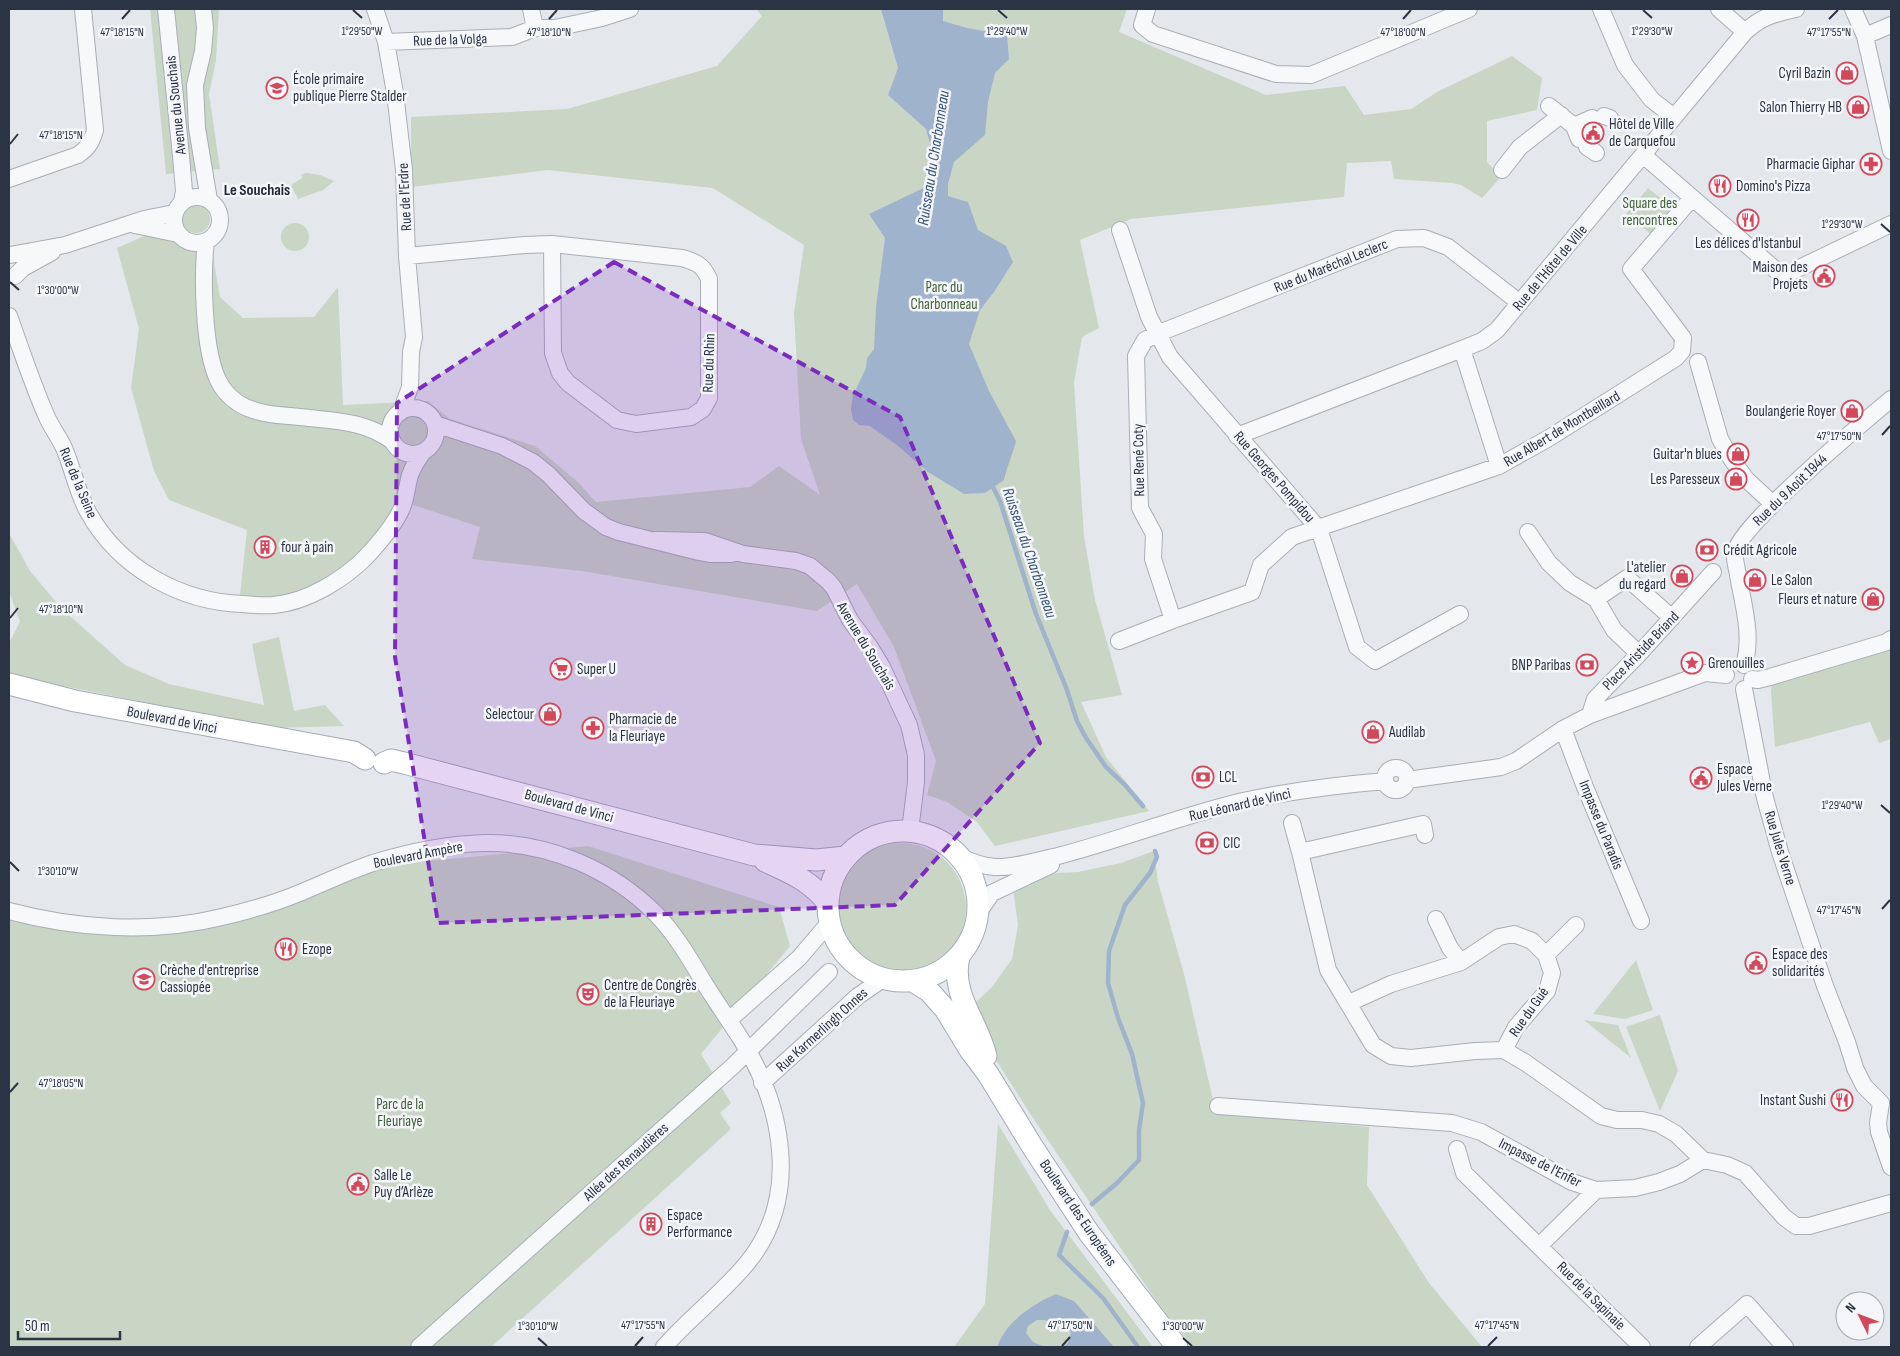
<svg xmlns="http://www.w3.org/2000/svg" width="1900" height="1356" viewBox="0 0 1900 1356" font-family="'Sofia Sans Condensed',sans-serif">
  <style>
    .green { fill: #c9d6c5 }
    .water { fill: #9fb4cc }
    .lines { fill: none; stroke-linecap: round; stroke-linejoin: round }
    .stream { stroke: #9fb4cc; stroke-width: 4.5 }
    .minor-casing { stroke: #a9aeb7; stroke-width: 18 }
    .major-casing { stroke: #a3abb8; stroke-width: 23 }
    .minor { stroke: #f7f8fa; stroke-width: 16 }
    .major { stroke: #fff; stroke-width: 21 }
    .marked { fill: #7b2cbf; fill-opacity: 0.2; stroke: #7b2cbf; stroke-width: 4; stroke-dasharray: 10 6; stroke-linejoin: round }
    .ticks { fill: none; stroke: #2b3445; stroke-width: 2 }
    .labels { text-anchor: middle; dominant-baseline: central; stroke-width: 5; stroke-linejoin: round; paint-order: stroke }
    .street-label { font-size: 15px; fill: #2b3445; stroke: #f4f6f9 }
    .poi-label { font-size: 15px; fill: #2b3445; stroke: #f4f6f9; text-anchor: start }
    .park-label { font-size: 15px; fill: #3f6138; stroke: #f4f6f9 }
    .water-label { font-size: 16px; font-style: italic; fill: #34527a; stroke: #f4f6f9 }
    .neighbourhood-label { font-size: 16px; font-weight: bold; fill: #1d2536; stroke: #f4f6f9 }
    .ticks-label { font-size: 12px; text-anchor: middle; fill: #2b3445; stroke: #f4f6f9; stroke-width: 5; stroke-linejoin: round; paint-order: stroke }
  </style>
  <rect width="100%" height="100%" fill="#e4e7ec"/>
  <!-- green -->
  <path class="green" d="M150,9H219L216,60L209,94L220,169L166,174Z
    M756,9H1127L1119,32L1266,95L1345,86L1364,115L1411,109L1437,92L1512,56L1542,78L1537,110L1487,121V162L1501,177L1482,198L1461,185L1452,183L1394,179L1391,161L1347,163L1344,197L1131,219L1080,240L1099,328L1082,337L1074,383L1084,536L1095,600L1122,695L1081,702L1106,757L1149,811L995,846L977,822L947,802L927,795L936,761L894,647L857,584L817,611L582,571L472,559L480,527L398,500L379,534L336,576L278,600L240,595L247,530L169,500L154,471L131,388L139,329L117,248L151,233L213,257L220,297L243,318L314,317L338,287L343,405L428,401L450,419L535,446L579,483L596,502L750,487L779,466L820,495L801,439L794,313L804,245L713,188L547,170L411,187V117L567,109L717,66L762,16Z
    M306,173L320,175L334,181L323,190L298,199L291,185L302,178L301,175Z
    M1648,188L1675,210L1653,236L1626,214Z
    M182 219a14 14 0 1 1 28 0a14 14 0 1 1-28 0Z
    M281 237a14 14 0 1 1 28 0a14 14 0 1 1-28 0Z
    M9,533L30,571L62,609L125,665L169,684L264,705L252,644L279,637L294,711L325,705L344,726L274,728L9,675V643L20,622L9,591Z
    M1891,645V739L1879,743L1870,722L1775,747L1771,692L1772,684Z
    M836 908a65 65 0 1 1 130 0a65 65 0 1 1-130 0Z
    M588,846L779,907L790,946L701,1054L731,1103L720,1113L731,1129L491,1347H9V910L200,929L371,871L416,862Z
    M1154,851L1158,882L1184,974L1216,1113L1369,1127L1367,1185L1429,1283L1482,1347H1193L1159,1305L1031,1115L996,1060L973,1005L992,987L1012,959L1018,925L1013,889L1057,873L1078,872L1121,863Z
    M1636,960L1653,1010L1625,1019L1593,1014Z
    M1660,1015L1678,1071L1660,1111L1626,1027Z
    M1584,1020L1618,1025L1631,1058Z
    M998,1124L1050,1210L1153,1347H954L985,1304Z"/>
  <!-- water -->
  <path class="water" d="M881,9H943V21L967,28L1007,35L1009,59L995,73L988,102L985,135L954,162L948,184V196L968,202L978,230L1006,246L1013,262L994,292L980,310L969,344L989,391L1016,441C1013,454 1007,466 1004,480L985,493L964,494L928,472L898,446L870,426L859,425L853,420L851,409L853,395L866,368L867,358L874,349L876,307L885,238L869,214L932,184L935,161L926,129L888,95L898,68Z
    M1056,1294L1074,1301L1114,1347H1063L1068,1343L1071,1333C1063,1319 1051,1321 1037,1320L1028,1326L1026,1333L1033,1342L1045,1347H997C1007,1321 1031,1305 1056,1294Z"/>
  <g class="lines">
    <!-- stream -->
    <path class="stream" d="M991,483L1000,501L1036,614L1067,690L1077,721L1086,738L1106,767L1125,785L1143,806
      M1092,1204L1117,1183L1139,1160V1130L1143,1103L1132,1054L1118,1018L1108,983L1109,951L1125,905L1150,873L1157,857L1155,851
      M1067,1232L1059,1255L1103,1298L1138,1347"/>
    <!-- minor casing -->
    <g class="minor-casing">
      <path id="minor" d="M166,9L181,156L184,191L182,202
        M203,9L205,28L203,51L195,85L197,128L209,200
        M375,9L386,42L395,93L404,170L407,256L414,337L411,352L410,387L401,412
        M531,9L535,28
        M1147,9L1142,25L1153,34L1276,74L1311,75L1469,9
        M1601,9L1625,65L1652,100L1674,117
        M1719,9L1745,32
        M1853,9L1865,36L1891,151
        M1865,36L1891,25
        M386,42L512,37L535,28H555L602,18L630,9
        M1549,106L1574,126L1579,139
        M1604,116L1610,118
        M1574,126L1592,118
        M1587,147L1596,153
        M1643,155L1778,272L1785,274L1791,272L1891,224
        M1502,170L1520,147L1561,115
        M9,179L78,155C88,148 92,142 95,130L83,9
        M174 220a23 23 0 1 1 46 0a23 23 0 1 1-46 0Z
        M135,225L178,234
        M1120,230L1149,317L1170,357L1319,529L1357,647L1375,661L1460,614
        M206,241C202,276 203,348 218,380C222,389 231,398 238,403C258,416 286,415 309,418C338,421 367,422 392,441
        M10,255L65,245L144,219L174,213
        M407,256L525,245L552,244L682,258C696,262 703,265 709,279V398L703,409L691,417L636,424L617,420L568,383L560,373L553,353L552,244
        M15,276L23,268L52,252
        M1520,303L1448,247L1424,238L1397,239L1159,333L1145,340L1136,356L1140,508L1154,534L1153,559L1173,620L1252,592L1261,565L1292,537L1499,466L1549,438L1676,358L1682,351L1683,338L1631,269L1692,198
        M9,316C21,349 32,383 46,415C51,427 59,437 64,448C73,469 77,492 88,512C119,568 180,602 243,604C253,605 264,606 274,605C307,602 343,580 366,557C379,543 394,526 402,508C406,498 407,486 410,475C413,467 418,459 423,452
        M1462,349L1499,466
        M1698,362L1720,439L1732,460L1746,479L1773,504
        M390 431a23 23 0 1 1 46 0a23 23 0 1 1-46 0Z
        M435,424L502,446L533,462L548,474L584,511L606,527L619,532L699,552L710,554H731
        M1237,436L1462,349L1482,341L1497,330L1745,32C1762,16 1774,14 1796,9
        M1528,532L1549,563L1570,583L1596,599L1614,630L1639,654
        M657,540L705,541L743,554L796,561L810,566L828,581L834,588L850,620L870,647L882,667L909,725L916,755V782L910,831
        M1596,599L1627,578L1672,618
        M1119,641L1173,620
        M1744,665C1753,636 1743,604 1738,575C1737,568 1734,560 1735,553C1736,528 1866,420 1891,399
        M1752,679L1758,680L1770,677L1887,642L1891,639
        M1744,689L1765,798L1780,852L1825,986L1847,1042L1855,1068L1864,1086L1881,1103
        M1590,715L1595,699L1639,654L1713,572
        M1563,729L1585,787L1641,921
        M1385 779a11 11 0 1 1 22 0a11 11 0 1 1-22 0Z
        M1407,780L1501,767L1516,761L1563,729L1590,715L1705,673L1726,675
        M1292,823L1300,852
        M1425,835L1423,824L1300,852L1328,970L1373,1045L1391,1056L1411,1058L1475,1051L1504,1050L1526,1063L1601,1116L1617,1120H1642L1659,1124L1676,1134L1703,1160
        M959,856C971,862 981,866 995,867C1015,868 1038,860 1058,856C1120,840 1180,816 1243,801C1290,791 1338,785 1385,781
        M9,911C76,929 153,934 222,917C248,911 276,903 302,892C326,882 349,871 373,863C409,852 448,844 485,843C548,842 613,870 657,915C678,937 692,963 708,989C719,1006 730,1022 741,1039C783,1106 801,1196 748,1262C723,1293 690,1317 664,1347
        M978,913L992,893L1051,865
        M1436,919L1450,948L1461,962
        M1546,955L1576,925
        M1349,1003L1391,984L1461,962L1499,937L1514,934L1532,941L1546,955L1552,973L1547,991L1516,1027L1504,1050
        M729,1020L799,958L829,923
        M762,1083L858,996L883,979
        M1881,1103L1878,1123L1879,1132L1891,1167
        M1218,1106L1452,1123L1481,1132L1572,1182L1596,1190L1635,1188L1659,1182L1680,1174L1703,1160L1727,1165L1745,1173L1784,1217L1796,1226H1809L1891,1203
        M1457,1149L1464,1173L1642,1347
        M1539,1246L1596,1190
        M419,1347L733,1066L829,972
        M1698,1347L1747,1304L1785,1347"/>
    </g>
    <!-- major casing -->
    <g class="major-casing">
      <path id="major" d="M9,684L75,701L354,752L365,759
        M384,763L391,760L404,763L754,855L816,860L846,857
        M828 906a75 75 0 1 1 150 0a75 75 0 1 1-150 0Z
        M765,861C792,874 808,879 827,902
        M959,957C950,994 978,1022 986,1056
        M913,981L929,991L945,1009L970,1050L988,1074L1032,1146L1089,1233L1177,1347"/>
    </g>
    <!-- minor -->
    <use href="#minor" class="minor"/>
    <!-- major -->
    <use href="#major" class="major"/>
  </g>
  <!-- marked area -->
  <path class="marked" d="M614,262L900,417L1040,743L895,905L438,923L395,657L397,403Z"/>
  <!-- ticks -->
  <path class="ticks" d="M353,10L362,18M998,10L1007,18M1643,10L1652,18M122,19L130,10M549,19L557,10M1403,19L1411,10M1829,19L1838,10M10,144L18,134M1881,224L1890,232M10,282L19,290M1882,435L1890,426M10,618L18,608M1881,805L1890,813M10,862L19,871M1882,909L1890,900M10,1092L18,1083M538,1338L547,1346M1183,1338L1192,1346M635,1346L643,1337M1062,1346L1070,1337M1488,1346L1497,1337"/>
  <!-- icons -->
  <defs>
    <g id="shop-ring" transform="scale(1.125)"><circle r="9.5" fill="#f4f6f9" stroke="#d1495b" stroke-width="1.5"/><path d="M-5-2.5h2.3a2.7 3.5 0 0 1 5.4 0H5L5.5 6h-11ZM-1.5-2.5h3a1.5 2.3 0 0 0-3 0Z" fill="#d1495b"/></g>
    <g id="school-ring" transform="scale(1.125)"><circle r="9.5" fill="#f4f6f9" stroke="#d1495b" stroke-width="1.5"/><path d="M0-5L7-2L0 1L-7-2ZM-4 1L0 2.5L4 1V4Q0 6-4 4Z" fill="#d1495b"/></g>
    <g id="civic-ring" transform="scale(1.125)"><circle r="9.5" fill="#f4f6f9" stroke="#d1495b" stroke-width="1.5"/><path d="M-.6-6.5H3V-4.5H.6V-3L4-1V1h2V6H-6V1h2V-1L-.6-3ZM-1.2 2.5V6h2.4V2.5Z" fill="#d1495b"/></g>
    <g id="pharmacy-ring" transform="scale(1.125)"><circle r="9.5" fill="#f4f6f9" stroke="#d1495b" stroke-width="1.5"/><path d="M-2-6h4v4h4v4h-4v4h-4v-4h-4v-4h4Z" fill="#d1495b"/></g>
    <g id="restaurant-ring" transform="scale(1.125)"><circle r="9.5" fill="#f4f6f9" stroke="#d1495b" stroke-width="1.5"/><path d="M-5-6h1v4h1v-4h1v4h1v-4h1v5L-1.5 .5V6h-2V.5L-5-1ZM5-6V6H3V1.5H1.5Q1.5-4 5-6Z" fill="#d1495b"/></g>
    <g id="building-ring" transform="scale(1.125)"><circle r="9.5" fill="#f4f6f9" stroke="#d1495b" stroke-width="1.5"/><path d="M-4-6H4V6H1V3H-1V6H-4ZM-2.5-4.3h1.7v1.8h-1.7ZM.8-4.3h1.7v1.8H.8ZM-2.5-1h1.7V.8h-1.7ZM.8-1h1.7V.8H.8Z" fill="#d1495b"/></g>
    <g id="bank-ring" transform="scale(1.125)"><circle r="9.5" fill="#f4f6f9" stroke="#d1495b" stroke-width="1.5"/><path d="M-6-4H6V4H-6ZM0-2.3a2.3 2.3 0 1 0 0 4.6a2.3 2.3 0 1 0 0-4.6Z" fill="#d1495b"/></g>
    <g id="sight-ring" transform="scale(1.125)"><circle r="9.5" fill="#f4f6f9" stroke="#d1495b" stroke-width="1.5"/><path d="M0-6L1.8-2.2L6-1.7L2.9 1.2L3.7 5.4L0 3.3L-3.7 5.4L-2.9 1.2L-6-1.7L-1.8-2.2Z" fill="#d1495b"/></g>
    <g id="supermarket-ring" transform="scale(1.125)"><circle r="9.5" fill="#f4f6f9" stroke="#d1495b" stroke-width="1.5"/><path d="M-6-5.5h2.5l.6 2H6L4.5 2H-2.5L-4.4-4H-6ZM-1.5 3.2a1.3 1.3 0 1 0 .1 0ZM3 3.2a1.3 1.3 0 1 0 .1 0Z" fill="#d1495b"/></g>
    <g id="theatre-ring" transform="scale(1.125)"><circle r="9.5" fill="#f4f6f9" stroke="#d1495b" stroke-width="1.5"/><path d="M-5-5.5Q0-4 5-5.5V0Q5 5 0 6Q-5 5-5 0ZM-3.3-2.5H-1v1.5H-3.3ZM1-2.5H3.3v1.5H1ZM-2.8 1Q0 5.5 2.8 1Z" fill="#d1495b"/></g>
  </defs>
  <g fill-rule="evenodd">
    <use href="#shop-ring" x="1847" y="73"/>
    <use href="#school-ring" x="277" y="88"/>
    <use href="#shop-ring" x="1858" y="107"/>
    <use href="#civic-ring" x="1593" y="133"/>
    <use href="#pharmacy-ring" x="1871" y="164"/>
    <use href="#restaurant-ring" x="1720" y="186"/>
    <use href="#restaurant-ring" x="1748" y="220"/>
    <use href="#civic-ring" x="1824" y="276"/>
    <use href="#shop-ring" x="1852" y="411"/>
    <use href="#shop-ring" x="1738" y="454"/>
    <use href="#shop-ring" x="1736" y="479"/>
    <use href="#building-ring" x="265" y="547"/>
    <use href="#bank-ring" x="1707" y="550"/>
    <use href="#shop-ring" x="1682" y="576"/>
    <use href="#shop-ring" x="1755" y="580"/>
    <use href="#shop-ring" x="1873" y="599"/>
    <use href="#sight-ring" x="1692" y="663"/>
    <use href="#bank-ring" x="1587" y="665"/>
    <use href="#supermarket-ring" x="561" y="669"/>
    <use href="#shop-ring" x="550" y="714"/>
    <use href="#pharmacy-ring" x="593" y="728"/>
    <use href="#shop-ring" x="1373" y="732"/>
    <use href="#bank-ring" x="1203" y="777"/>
    <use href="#civic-ring" x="1701" y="778"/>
    <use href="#bank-ring" x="1207" y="843"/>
    <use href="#restaurant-ring" x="286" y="949"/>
    <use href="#civic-ring" x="1756" y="963"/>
    <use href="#school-ring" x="144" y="979"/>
    <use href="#theatre-ring" x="588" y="994"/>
    <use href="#restaurant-ring" x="1842" y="1100"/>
    <use href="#civic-ring" x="358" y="1184"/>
    <use href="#building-ring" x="651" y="1224"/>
  </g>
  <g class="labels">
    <!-- street labels -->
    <g class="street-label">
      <text transform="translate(450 40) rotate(-2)">Rue de la Volga</text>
      <text transform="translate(176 105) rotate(-96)">Avenue du Souchais</text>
      <text transform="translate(405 197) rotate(-93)">Rue de l'Erdre</text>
      <text transform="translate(1331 266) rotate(-22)">Rue du Maréchal Leclerc</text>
      <text transform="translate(1550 268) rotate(-50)">Rue de l'Hôtel de Ville</text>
      <text transform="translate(709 363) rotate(-88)">Rue du Rhin</text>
      <text transform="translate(1562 429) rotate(-31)">Rue Albert de Montbeillard</text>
      <text transform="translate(1139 460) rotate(-91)">Rue René Coty</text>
      <text transform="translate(1274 477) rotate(49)">Rue Georges Pompidou</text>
      <text transform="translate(78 483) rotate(67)">Rue de la Seine</text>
      <text transform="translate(1790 490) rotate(-44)">Rue du 9 Août 1944</text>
      <text transform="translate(866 646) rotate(59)">Avenue du Souchais</text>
      <text transform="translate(1641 651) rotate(-46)">Place Aristide Briand</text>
      <text transform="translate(172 720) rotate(11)">Boulevard de Vinci</text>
      <text transform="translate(1240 805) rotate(-13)">Rue Léonard de Vinci</text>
      <text transform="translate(569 806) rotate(15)">Boulevard de Vinci</text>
      <text transform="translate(1601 825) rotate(68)">Impasse du Paradis</text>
      <text transform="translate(1780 848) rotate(73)">Rue Jules Verne</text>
      <text transform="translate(418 855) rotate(-11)">Boulevard Ampère</text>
      <text transform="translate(1529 1012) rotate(-55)">Rue du Gué</text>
      <text transform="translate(822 1030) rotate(-42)">Rue Karmerlingh Onnes</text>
      <text transform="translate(626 1162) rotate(-42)">Allée des Renaudières</text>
      <text transform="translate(1540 1163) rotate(27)">Impasse de l'Enfer</text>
      <text transform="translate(1078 1213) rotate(56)">Boulevard des Européens</text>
      <text transform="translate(1591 1296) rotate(45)">Rue de la Sapinaie</text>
    </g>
    <!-- poi labels -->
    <g class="poi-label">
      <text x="1831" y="73" text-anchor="end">Cyril Bazin</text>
      <text x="293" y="79">École primaire<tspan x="293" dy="17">publique Pierre Stalder</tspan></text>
      <text x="1842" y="107" text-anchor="end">Salon Thierry HB</text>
      <text x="1609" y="124">Hôtel de Ville<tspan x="1609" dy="17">de Carquefou</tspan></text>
      <text x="1855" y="164" text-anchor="end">Pharmacie Giphar</text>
      <text x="1736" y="186">Domino's Pizza</text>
      <text x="1748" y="243" text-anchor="middle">Les délices d'Istanbul</text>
      <text x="1808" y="267" text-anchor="end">Maison des<tspan x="1808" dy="17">Projets</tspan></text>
      <text x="1836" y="411" text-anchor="end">Boulangerie Royer</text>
      <text x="1722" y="454" text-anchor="end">Guitar'n blues</text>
      <text x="1720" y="479" text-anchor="end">Les Paresseux</text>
      <text x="281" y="547">four à pain</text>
      <text x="1723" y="550">Crédit Agricole</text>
      <text x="1666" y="567" text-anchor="end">L'atelier<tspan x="1666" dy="17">du regard</tspan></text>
      <text x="1771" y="580">Le Salon</text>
      <text x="1857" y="599" text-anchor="end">Fleurs et nature</text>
      <text x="1708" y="663">Grenouilles</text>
      <text x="1571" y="665" text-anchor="end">BNP Paribas</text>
      <text x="577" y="669">Super U</text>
      <text x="534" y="714" text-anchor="end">Selectour</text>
      <text x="609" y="719">Pharmacie de<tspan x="609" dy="17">la Fleuriaye</tspan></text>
      <text x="1389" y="732">Audilab</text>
      <text x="1717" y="769">Espace<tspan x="1717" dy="17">Jules Verne</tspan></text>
      <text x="1219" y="777">LCL</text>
      <text x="1223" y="843">CIC</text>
      <text x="302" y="949">Ezope</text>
      <text x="1772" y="954">Espace des<tspan x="1772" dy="17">solidarités</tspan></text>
      <text x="160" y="970">Crèche d'entreprise<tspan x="160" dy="17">Cassiopée</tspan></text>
      <text x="604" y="985">Centre de Congrès<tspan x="604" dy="17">de la Fleuriaye</tspan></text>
      <text x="1826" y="1100" text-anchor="end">Instant Sushi</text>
      <text x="374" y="1175">Salle Le<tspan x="374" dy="17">Puy d’Arlèze</tspan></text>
      <text x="667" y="1215">Espace<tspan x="667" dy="17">Performance</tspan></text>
    </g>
    <!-- park labels -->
    <g class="park-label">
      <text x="1650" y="203">Square des<tspan x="1650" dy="17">rencontres</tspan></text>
      <text x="944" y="287">Parc du<tspan x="944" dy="17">Charbonneau</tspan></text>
      <text x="400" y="1104">Parc de la<tspan x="400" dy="17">Fleuriaye</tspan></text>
    </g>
    <!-- water labels -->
    <g class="water-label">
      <text transform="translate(934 158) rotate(-81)">Ruisseau du Charbonneau</text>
      <text transform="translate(1029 553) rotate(71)">Ruisseau du Charbonneau</text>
    </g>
    <!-- neighbourhood labels -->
    <g class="neighbourhood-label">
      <text x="257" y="190">Le Souchais</text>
    </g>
  </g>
  <g class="ticks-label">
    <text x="362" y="35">1°29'50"W</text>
    <text x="1007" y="35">1°29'40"W</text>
    <text x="1652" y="35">1°29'30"W</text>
    <text x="122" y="36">47°18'15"N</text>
    <text x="549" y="36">47°18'10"N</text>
    <text x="1403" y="36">47°18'00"N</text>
    <text x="1829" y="36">47°17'55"N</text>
    <text x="61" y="139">47°18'15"N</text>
    <text x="1842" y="228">1°29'30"W</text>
    <text x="58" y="294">1°30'00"W</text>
    <text x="1839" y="440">47°17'50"N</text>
    <text x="61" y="613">47°18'10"N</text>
    <text x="1842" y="809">1°29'40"W</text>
    <text x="58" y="875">1°30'10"W</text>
    <text x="1839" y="914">47°17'45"N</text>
    <text x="61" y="1087">47°18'05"N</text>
    <text x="643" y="1329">47°17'55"N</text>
    <text x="1070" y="1329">47°17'50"N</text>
    <text x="1497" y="1329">47°17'45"N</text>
    <text x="538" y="1330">1°30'10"W</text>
    <text x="1183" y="1330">1°30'00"W</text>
  </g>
  <!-- border -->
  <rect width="1900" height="1356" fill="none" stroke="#2b3445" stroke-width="20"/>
  <!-- north arrow -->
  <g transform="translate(1860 1316) rotate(312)"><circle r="24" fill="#f4f6f9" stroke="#a4a8b1"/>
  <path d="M0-4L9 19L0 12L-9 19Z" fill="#d1495b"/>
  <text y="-8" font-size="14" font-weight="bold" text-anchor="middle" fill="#2b3445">N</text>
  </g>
  <!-- scale -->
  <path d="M18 1331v8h102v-8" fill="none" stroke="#2b3445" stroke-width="2.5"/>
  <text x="25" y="1331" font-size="15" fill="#2b3445" stroke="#f4f6f9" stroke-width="4" paint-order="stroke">50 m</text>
</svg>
